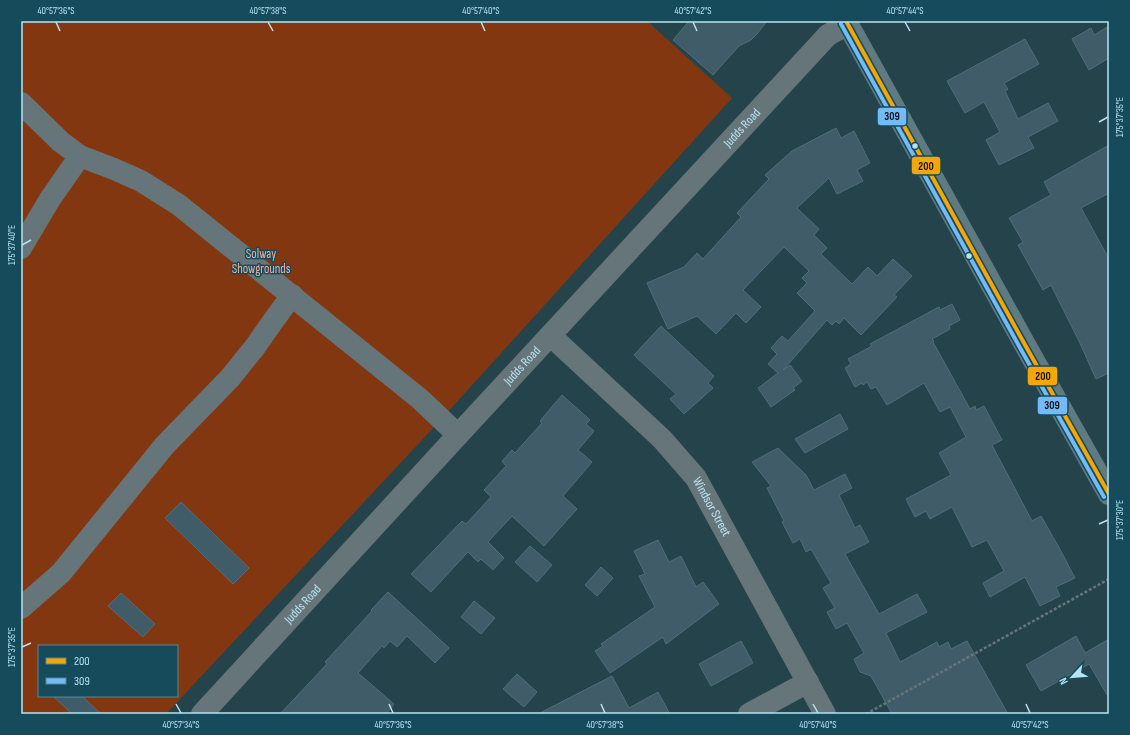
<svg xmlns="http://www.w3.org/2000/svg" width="1130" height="735" viewBox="0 0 1130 735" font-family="'Sofia Sans Condensed',sans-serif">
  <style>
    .green { fill: #833710; fill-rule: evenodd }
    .building { fill: #415c69; stroke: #526d7a }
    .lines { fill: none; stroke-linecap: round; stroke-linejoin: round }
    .path { stroke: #65767b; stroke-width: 2.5; stroke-dasharray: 3 2; stroke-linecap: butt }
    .minor { stroke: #66757a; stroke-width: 22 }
    .highway { stroke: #607a81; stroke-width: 22 }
    .bus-1-casing { stroke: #154b5b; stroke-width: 7 }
    .bus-2-casing { stroke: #154b5b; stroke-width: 7 }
    .bus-1 { stroke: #f7a600; stroke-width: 4 }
    .bus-2 { stroke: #73baf8; stroke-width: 4 }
    .ticks { fill: none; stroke: #b6e3f2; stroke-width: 1.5 }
    .bus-dot { fill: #b6e3f2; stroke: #154b5b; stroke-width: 1.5 }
    .labels { text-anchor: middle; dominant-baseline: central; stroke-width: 3; stroke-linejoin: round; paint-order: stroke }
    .street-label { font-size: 13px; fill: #b6e3f2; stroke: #154b5b }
    .park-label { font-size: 13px; fill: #ecb29c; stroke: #154b5b }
    .line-badge { stroke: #154b5b; stroke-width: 1.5 }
    .pale-badge-label { font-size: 11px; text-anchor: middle; font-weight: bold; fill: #111 }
    .neatline { fill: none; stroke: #b6e3f2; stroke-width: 1.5 }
    .ticks-label { font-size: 10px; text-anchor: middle; fill: #b6e3f2 }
  </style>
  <rect width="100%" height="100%" fill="#25434b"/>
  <!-- green -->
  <path class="green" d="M21,21H647L732,98L436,425L166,714H21ZM39,646H177V696H39Z"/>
  <!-- building -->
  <path class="building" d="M689,21H767L757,34L751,40L739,46L713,75L673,40Z
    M1109,26V58L1089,70L1072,39L1091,28L1094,35Z
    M1025,39L1039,64L1004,83L1008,89L1005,91L1018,119L1048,103L1058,121L1028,137L1034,148L999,165L986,140L1000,132L984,102L965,113L947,81Z
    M836,128L841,138L854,131L870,163L857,170L863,181L837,194L829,178L797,208L819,229L814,235L827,248L821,254L852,284L868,267L877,276L893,259L912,276L894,295L897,297L861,335L844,318L839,324L836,321L832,325L827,320L783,370L790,365L802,381L793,388L795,390L771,407L758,388L778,373L768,364L777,354L771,348L782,336L788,341L815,311L797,293L807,283L802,278L809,271L784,247L743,290L761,307L746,323L736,313L716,334L697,316L668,329L647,283L684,267L697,253L703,259L741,217L737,213L769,179L765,175L792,151Z
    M1109,145V193L1081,208L1109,259V373L1096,379L1079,341L1051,285L1043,290L1018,245L1023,242L1009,218L1051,195L1044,182Z
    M952,304L960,320L949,326L950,329L932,339L934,341L933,342L970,409L975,406L976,410L984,406L1002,440L992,445L1032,521L1041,516L1062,553L1075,578L1056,587L1060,596L1040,606L1025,577L990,597L983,583L1004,571L987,540L972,547L952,507L930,519L926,511L915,517L906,499L951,475L939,453L966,437L950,407L940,412L924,383L887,405L876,387L871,389L867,382L863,385L862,383L855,387L845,368L851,364L848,359L872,346L870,344L939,307L940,310Z
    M661,326L714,376L708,383L713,388L684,414L670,399L676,394L634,355Z
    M562,395L590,420L586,424L594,431L578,450L592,462L563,496L577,509L544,546L512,516L488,542L504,558L493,570L481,559L478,562L468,552L431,592L411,574L462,521L466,524L491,497L484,490L506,466L502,461L512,450L515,453L542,423L540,421Z
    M840,414L848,429L805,453L795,439Z
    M778,448L806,475L814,490L845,474L852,488L839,495L855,528L860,525L869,542L845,554L879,614L917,594L927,612L886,633L900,662L937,642L939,647L948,642L951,649L967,641L1008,714H892L871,676L860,672L854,659L864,653L847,623L836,629L827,612L835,608L823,588L831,583L811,549L806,552L800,539L793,543L782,522L784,521L767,488L771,486L752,462Z
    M181,502L249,568L233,584L165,518Z
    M658,540L669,562L681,556L696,587L703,582L719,604L666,644L663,637L610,673L595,651L603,646L601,644L655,607L639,576L645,574L634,551Z
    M530,546L552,565L537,582L515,562Z
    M601,567L613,578L597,596L585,585Z
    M388,592L449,648L435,663L407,636L397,647L390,641L384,648L382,646L358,673L394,704L386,714H280L327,664L325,662L372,611L371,610Z
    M121,593L155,624L143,637L108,606Z
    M474,601L495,618L481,634L461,617Z
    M1076,636L1085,653L1109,639V698L1089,664L1041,691L1026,665Z
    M741,641L753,663L711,686L699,664Z
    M517,674L537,692L524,707L503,689Z
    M612,676L629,708L658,692L670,714H538Z
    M53,696H82L101,714H72Z"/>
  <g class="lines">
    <!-- path -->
    <path class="path" d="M866,714L1109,579"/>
    <!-- minor -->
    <g class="minor">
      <path d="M21,103L61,142L80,156L114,169L141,181L179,205L420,399L458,435"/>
      <path d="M21,248L50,199L80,156"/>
      <path id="s1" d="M551,336L662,439L696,478L825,714"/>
      <path d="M21,608L61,573L165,445L230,378L255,347L271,324L292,295"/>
      <path id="s2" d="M202,714L458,435L828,35L848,24"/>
      <path d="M749,714L808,682"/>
    </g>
    <!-- highway -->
    <path class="highway" d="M846,21L1024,343L1109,494"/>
    <!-- bus-1 casing -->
    <g class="bus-1-casing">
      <path id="bus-1" d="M846,21L1024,343L1109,494"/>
    </g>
    <!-- bus-2 casing -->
    <g class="bus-2-casing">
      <path id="bus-2" d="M841,24L1019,346L1104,497"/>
    </g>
    <!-- bus-1 -->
    <use href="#bus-1" class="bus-1"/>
    <!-- bus-2 -->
    <use href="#bus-2" class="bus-2"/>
  </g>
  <!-- ticks -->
  <path class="ticks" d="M56,22L60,31M268,22L273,31M481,22L485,31M693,22L697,31M905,22L910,31M1099,122L1108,117M22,245L31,240M1099,524L1108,520M22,647L31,643M176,704L181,713M389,704L393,713M601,704L605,713M813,704L818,713M1026,704L1030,713"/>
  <!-- markers -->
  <g class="bus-dot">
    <circle cx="915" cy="146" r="3.5"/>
    <circle cx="969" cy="256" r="3.5"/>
  </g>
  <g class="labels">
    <!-- street labels -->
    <g class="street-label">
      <text stroke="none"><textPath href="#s2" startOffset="797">Judds Road</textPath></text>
      <text stroke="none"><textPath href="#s2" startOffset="473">Judds Road</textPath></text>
      <text stroke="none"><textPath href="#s1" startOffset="236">Windsor Street</textPath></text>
      <text stroke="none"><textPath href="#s2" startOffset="149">Judds Road</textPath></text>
    </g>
    <!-- park labels -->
    <g class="park-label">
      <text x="261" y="254">Solway<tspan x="261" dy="15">Showgrounds</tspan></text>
    </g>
  </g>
  <g class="line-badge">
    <rect x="877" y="107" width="30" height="19" rx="4" fill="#73baf8"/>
    <rect x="911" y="156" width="30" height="19" rx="4" fill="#f7a600"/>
    <rect x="1027" y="366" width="31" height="20" rx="4" fill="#f7a600"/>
    <rect x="1037" y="396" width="31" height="19" rx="4" fill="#73baf8"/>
  </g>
  <g class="pale-badge-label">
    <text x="892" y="120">309</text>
    <text x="926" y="170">200</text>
    <text x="1043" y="380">200</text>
    <text x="1052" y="409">309</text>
  </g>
  <!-- border -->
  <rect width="1130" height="735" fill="none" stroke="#154b5b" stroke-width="44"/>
  <!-- legend -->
  <rect x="38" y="645" width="140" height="52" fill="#154b5b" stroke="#558897"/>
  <rect x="46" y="658" width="20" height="6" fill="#f7a600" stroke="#558897"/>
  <text x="74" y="665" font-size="12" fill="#b6e3f2">200</text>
  <rect x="46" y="678" width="20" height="6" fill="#73baf8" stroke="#558897"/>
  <text x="74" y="685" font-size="12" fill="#b6e3f2">309</text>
  <!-- north arrow -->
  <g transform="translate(1072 677) rotate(244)" stroke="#154b5b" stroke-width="3" paint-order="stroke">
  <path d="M0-3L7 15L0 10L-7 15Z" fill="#b6e3f2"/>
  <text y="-6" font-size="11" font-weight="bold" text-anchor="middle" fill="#b6e3f2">N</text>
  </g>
  <rect x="22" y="22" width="1086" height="691" class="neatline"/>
  <g class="ticks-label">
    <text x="56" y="14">40°57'36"S</text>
    <text x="268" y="14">40°57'38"S</text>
    <text x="481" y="14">40°57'40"S</text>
    <text x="693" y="14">40°57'42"S</text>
    <text x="905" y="14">40°57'44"S</text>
    <text transform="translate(1119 117) rotate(-90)" y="4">175°37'35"E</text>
    <text transform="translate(11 245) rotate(-90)" y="4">175°37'40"E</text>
    <text transform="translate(1119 520) rotate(-90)" y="4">175°37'30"E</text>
    <text transform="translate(11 647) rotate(-90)" y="4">175°37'35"E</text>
    <text x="181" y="728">40°57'34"S</text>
    <text x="393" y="728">40°57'36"S</text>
    <text x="605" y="728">40°57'38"S</text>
    <text x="818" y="728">40°57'40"S</text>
    <text x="1030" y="728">40°57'42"S</text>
  </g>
</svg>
